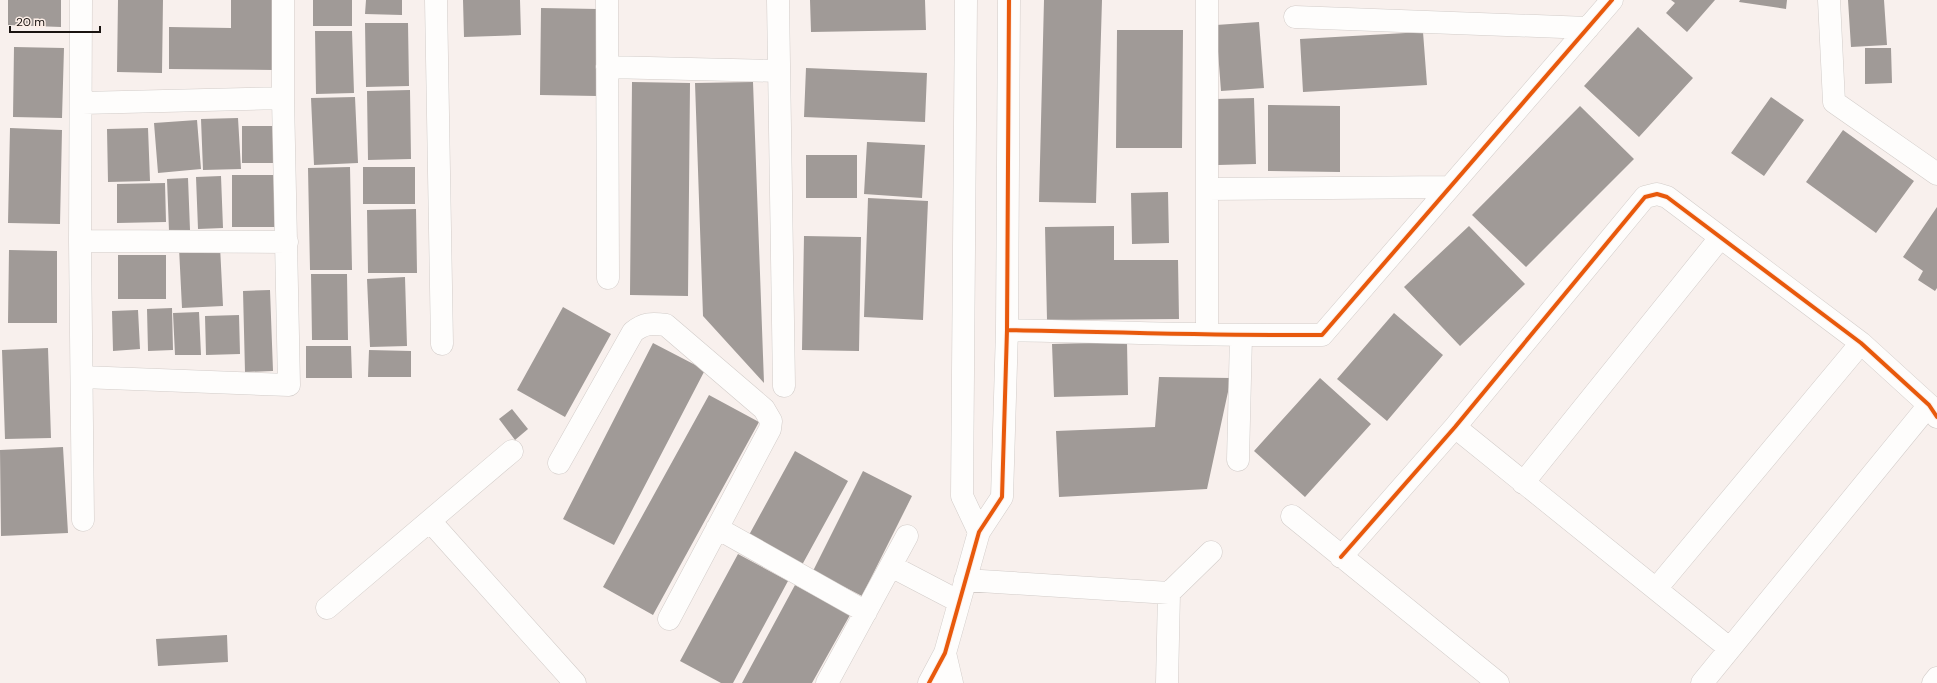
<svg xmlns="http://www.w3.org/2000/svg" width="1937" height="683" viewBox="0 0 1937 683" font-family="'DM Sans',sans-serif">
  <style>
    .building { fill: #a09a97 }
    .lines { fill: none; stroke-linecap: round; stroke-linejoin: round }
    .minor-casing { stroke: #d2ccc9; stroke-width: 23 }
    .minor { stroke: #fefdfc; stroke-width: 22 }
    .cycleway-casing { stroke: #fdefe8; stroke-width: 6 }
    .cycleway { stroke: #e8590c; stroke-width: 4 }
  </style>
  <rect width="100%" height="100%" fill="#f8f0ed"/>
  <!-- building -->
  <path class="building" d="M8,0H61V27L8,25Z
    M118,0H163L162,73L117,72Z
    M231,0H276L275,70L169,69V27L231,28Z
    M313,0H352V26H313Z
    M366,0H402V15L365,14Z
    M463,0H520L521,35L464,37Z
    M810,0H925L926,30L811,32Z
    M1044,0H1102L1096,203L1039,202Z
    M1671,0H1715L1687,32L1666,13L1675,3Z
    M1740,0H1787L1786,9L1739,2Z
    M1848,0H1884L1887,45L1851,47Z
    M541,8L598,9L597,96L540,95Z
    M1259,22L1264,88L1221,91L1216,25Z
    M365,23H408L409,86L366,87Z
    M1638,27L1693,78L1639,137L1584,86Z
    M1117,30H1183L1182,148H1116Z
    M315,31H352L354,93L316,94Z
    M1423,32L1427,85L1303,92L1300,39Z
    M14,47L64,48L62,118L13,117Z
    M1865,48H1891L1892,83L1865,84Z
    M806,68L927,73L925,122L804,117Z
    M632,82L690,83L688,296L630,295Z
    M753,82L764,383L703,316L695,83Z
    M410,90L411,159L368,160L367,91Z
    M355,97L358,163L314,165L311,98Z
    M1771,97L1804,120L1764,176L1731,153Z
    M1254,98L1256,164L1218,165L1216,99Z
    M1268,105L1340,106V172L1268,171Z
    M1580,106L1634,159L1526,267L1472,215Z
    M238,118L241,169L203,170L201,119Z
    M197,120L201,169L158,173L154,123Z
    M242,126H278V163H242Z
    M10,128L62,130L60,224L8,223Z
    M148,128L150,181L108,182L107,129Z
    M1843,130L1914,181L1876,233L1806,182Z
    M867,142L925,145L922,198L864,194Z
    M806,155H857V198H806Z
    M350,167L352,270H310L308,168Z
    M363,167H415V204H363Z
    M232,175H281L282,227H232Z
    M221,176L223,228L198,229L196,177Z
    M188,178L190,230L169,231L167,179Z
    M165,183L166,222L117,223V184Z
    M1168,192L1169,243L1132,244L1131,193Z
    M868,198L928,201L923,320L864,317Z
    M1937,207V288L1935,291L1918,280L1923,271L1903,257Z
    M416,209L417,273H368L367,210Z
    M1114,226V260H1178L1179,319L1047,320L1045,227Z
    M1469,226L1525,284L1460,346L1404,287Z
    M804,236L861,237L859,351L802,350Z
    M220,246L223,306L182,308L179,248Z
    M9,250L57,251V323H8Z
    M118,255H166V299H118Z
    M311,274H347L348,340H312Z
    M405,277L407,346L370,347L367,279Z
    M270,290L273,371L245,372L243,291Z
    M563,307L611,334L565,417L517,390Z
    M172,308L173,350L148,351L147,309Z
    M138,310L140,349L113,351L112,311Z
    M199,312L201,355H175L173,313Z
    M1394,313L1443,355L1387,421L1337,379Z
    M239,315L240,354L206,355L205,316Z
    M1127,342L1128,395L1054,397L1052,344Z
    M653,343L705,370L614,545L563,519Z
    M306,346H351L352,378H306Z
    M48,348L51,438L5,439L2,350Z
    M369,350L411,351V377H368Z
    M1159,377L1231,378L1207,489L1059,497L1056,431L1155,427Z
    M1320,378L1371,424L1305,497L1254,451Z
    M709,395L759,422L653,615L603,587Z
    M512,409L528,429L515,440L499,419Z
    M63,447L68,533L1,536L0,450Z
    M795,451L848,481L802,565L749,535Z
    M863,471L912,496L862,596L813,571Z
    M738,554L788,581L733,683H721L680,661Z
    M795,585L850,615L812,683H742Z
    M227,635L228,662L158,666L156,639Z"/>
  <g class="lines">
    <!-- minor casing -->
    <g class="minor-casing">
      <path id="minor" d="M81,0L80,241L83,520
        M436,0L442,344
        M607,0L608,278
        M778,0L784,386
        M966,0L962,496L979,532
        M1829,0L1834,102L1937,174
        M1295,17L1588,28
        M607,67L779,71
        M82,103L283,98
        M1207,189L1450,187
        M80,241L287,242
        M1007,330C1112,332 1217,336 1322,335L1612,0
        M1207,333V0
        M82,377L289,385L283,98V0
        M1455,427L1729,648
        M1238,460L1241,336
        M559,463L633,332C644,323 652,323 666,325L764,409L771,421L770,429L669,619
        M1523,483L1720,238
        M1292,516L1498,683
        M430,521L575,683
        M717,528L866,612
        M1341,557L1455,427L1645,197L1657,194L1667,197L1861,343L1929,405L1937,417
        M891,566L958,601
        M965,580L1169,593L1211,552
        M1656,589L1861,343
        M327,608L512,451
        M945,653L952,683
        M827,683L907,536
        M929,683L945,653L979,532L1002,497L1007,330L1009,0
        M1167,683L1169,593
        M1702,683L1929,405
        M1933,683L1937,678"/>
    </g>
    <!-- minor -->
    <use href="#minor" class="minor"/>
    <!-- cycleway casing -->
    <g class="cycleway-casing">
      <path id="cycleway" d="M1007,330C1112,332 1217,336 1322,335L1612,0
        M1341,557L1455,427L1645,197L1657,194L1667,197L1861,343L1929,405L1937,417
        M929,683L945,653L979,532L1002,497L1007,330L1009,0"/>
    </g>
    <!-- cycleway -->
    <use href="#cycleway" class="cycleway"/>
  </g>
  <!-- scale -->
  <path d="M10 26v6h90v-6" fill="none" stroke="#1a1411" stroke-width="2"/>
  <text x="16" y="26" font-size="12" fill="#1a1411" stroke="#fdefe8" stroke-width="3" paint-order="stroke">20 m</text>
</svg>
